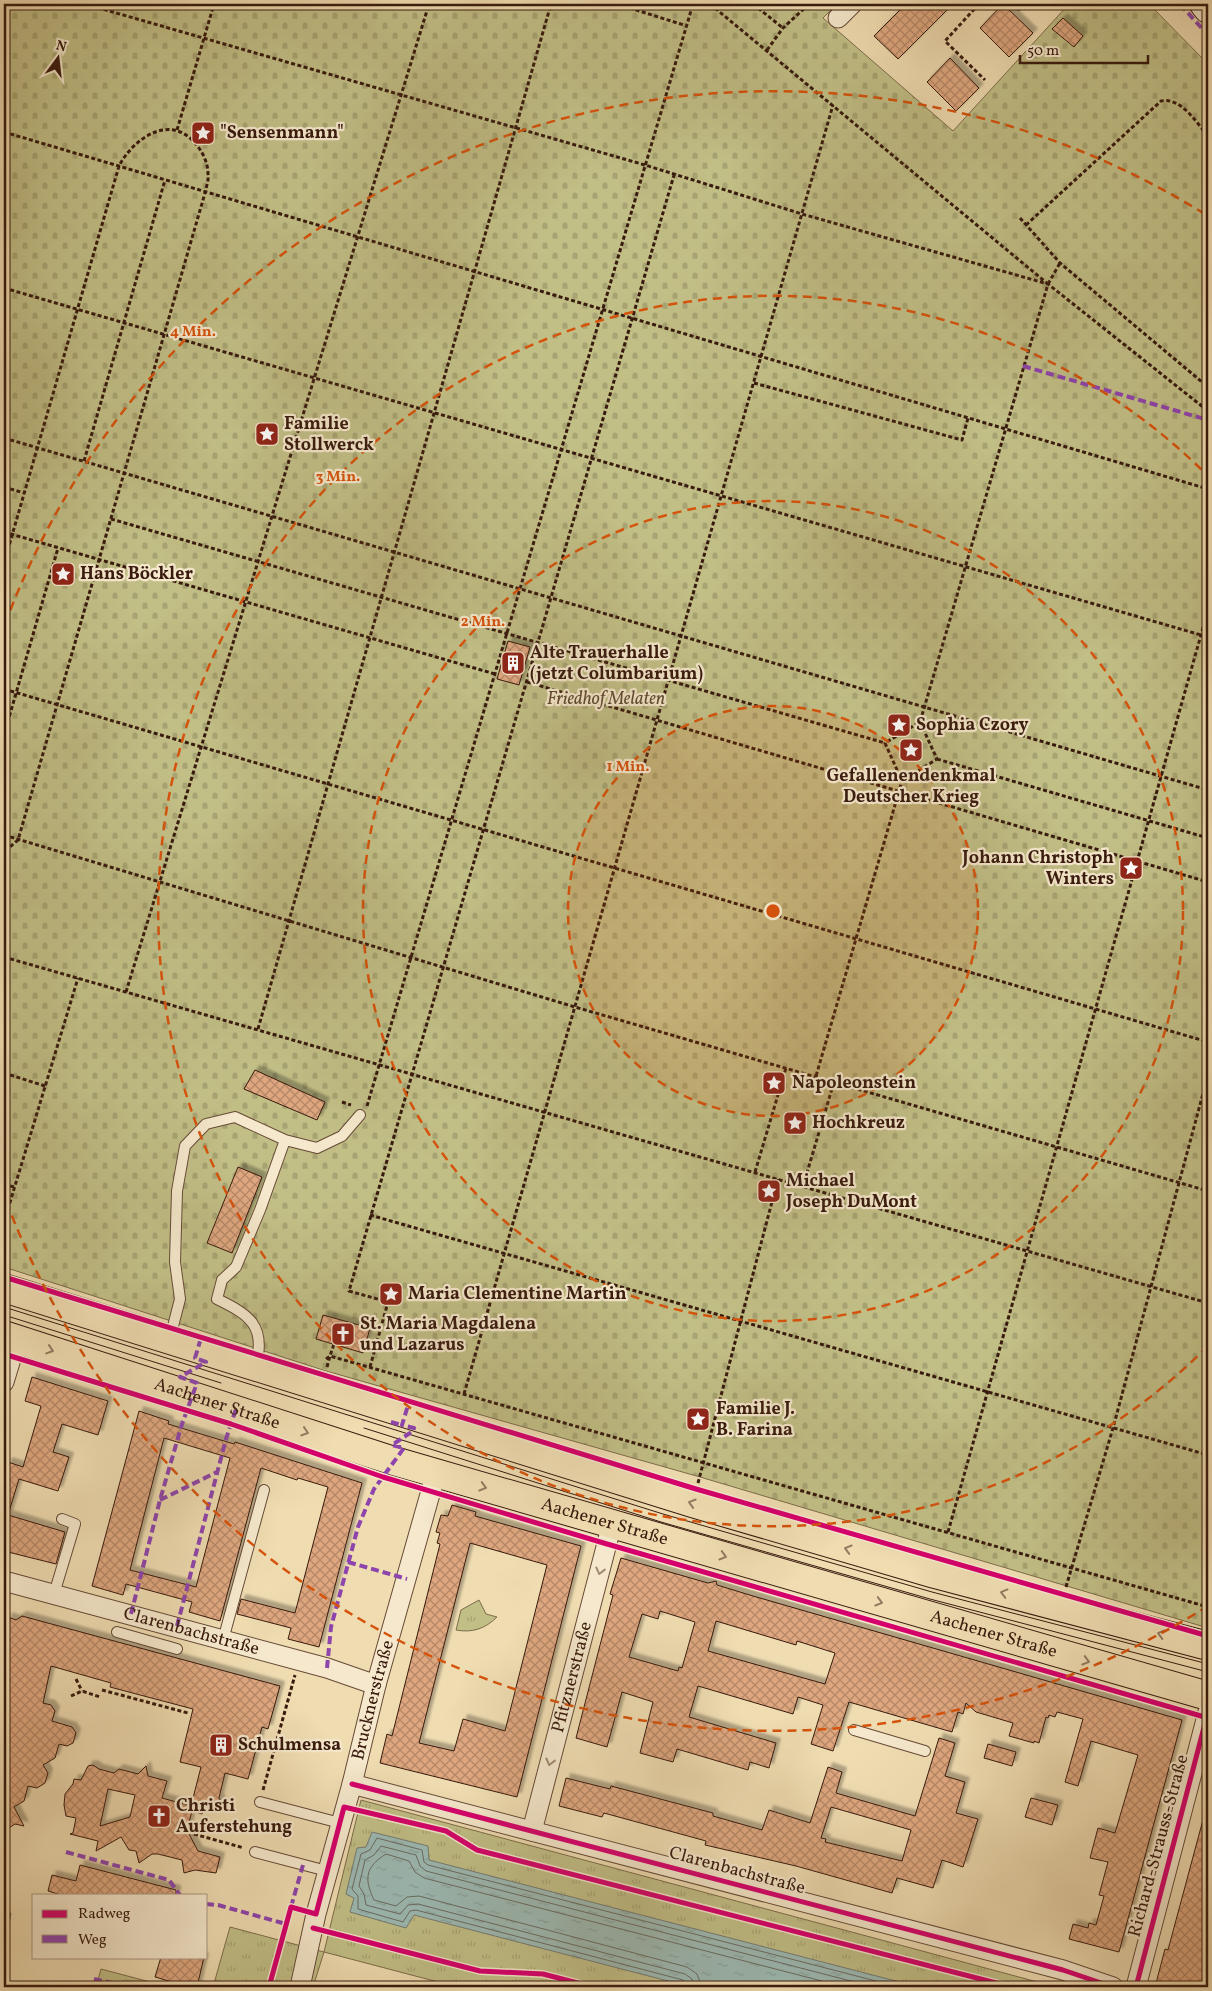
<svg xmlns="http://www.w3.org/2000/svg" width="1212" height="1991" viewBox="0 0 1212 1991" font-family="Vollkorn,serif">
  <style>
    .grass { fill: #c1be86; stroke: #7c6c4a }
    .cemetery { fill: url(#cemetery-stones); stroke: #7c6c4a }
    .park { fill: url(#park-tufts); stroke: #7c6c4a }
    .water { fill: url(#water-ripples); stroke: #747a72 }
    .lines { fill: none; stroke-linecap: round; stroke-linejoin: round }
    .shore { stroke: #6a6a61; stroke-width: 1 }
    .building { fill: url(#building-cross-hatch); stroke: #381a0e; fill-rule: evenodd; filter: url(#shadow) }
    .lane-casing { stroke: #664a37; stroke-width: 12 }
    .street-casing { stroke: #664a37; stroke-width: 21 }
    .secondary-casing { stroke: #381a0e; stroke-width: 30 }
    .primary-casing { stroke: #381a0e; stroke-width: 30 }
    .path { stroke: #381a0e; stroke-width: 3; stroke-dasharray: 4 2.5; stroke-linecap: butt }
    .lane { stroke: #f5e8cc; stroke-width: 10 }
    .street { stroke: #f5e8cc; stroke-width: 19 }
    .secondary { stroke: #f5e8cc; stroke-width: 28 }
    .primary { stroke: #efdcb1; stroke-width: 28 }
    .tram { stroke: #381a0e; stroke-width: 1 }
    .quiet { stroke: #8e44ad; stroke-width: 4; stroke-dasharray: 8 4; stroke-linecap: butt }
    .cycleway-casing { stroke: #f5e8cc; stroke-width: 8 }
    .cycleway { stroke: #d6006c; stroke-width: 5 }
    .oneway { stroke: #947b60 }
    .oneway2 { stroke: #a08b76 }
    .ring { fill: none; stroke: #d6530c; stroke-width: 2.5; stroke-dasharray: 9 6 }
    .labels { text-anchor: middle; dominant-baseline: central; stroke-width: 4.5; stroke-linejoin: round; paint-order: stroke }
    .poi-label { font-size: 18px; font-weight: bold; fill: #381a0e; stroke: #f5e8cc; text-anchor: start }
    .park-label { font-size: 18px; font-style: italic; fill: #614b32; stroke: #f5e8cc }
    .street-label { font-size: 18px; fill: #381a0e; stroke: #f5e8cc }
    .centre { fill: #d6530c; stroke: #f5e8cc; stroke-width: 2.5 }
    .ring-label { font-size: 15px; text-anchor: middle; font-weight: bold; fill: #d6530c; stroke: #f5e8cc; stroke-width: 4.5; stroke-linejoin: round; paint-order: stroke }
  </style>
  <defs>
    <pattern id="cemetery-stones" width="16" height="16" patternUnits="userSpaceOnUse" patternTransform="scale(1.25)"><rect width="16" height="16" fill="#c1be86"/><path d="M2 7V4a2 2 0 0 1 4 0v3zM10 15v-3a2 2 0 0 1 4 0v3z" fill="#a7a372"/></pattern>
    <pattern id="park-tufts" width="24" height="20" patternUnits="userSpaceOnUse" patternTransform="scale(1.25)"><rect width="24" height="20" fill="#c1be86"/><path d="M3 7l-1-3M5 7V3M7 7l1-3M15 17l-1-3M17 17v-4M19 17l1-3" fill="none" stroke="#a7a372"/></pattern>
    <pattern id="water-ripples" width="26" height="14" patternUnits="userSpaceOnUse" patternTransform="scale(1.25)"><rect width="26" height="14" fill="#9cbab4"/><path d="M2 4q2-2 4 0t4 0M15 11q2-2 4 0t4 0" fill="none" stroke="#879f9a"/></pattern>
    <pattern id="building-cross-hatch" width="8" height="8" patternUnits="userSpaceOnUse" patternTransform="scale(1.25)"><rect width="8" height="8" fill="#dea77f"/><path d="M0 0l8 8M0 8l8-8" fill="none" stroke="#b58766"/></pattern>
    <filter id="shadow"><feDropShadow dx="4.5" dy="-4.5" stdDeviation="1" flood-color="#0004"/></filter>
  </defs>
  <rect width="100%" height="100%" fill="#efdcb1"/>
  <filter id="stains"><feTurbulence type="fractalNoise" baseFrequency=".004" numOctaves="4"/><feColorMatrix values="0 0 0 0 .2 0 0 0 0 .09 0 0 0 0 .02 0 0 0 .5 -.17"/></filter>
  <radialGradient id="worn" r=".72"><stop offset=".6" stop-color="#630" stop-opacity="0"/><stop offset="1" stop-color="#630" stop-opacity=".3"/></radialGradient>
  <!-- grass -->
  <path class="grass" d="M4,1912L11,1913L4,1954Z"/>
  <!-- cemetery -->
  <path class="cemetery" d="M4,4H837L823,18L953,131L1069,4H1149L1208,64V1628L700,1477L326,1371L4,1267Z"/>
  <!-- park -->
  <path class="park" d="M479,1600L486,1614L497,1617C485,1629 472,1633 456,1630L461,1610Z
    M361,1800L1056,1987H457L324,1952L313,1987H213L230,1927L324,1952Z
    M101,1969L169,1987H96Z"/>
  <!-- water -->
  <path class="water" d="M372,1832L428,1846L429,1860L919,1987H691L414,1915L406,1928L350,1912L354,1898L346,1894L357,1848L366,1847Z"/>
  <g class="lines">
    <!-- shore -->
    <path class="shore" d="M688,1987L683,1980L416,1910L410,1911L403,1922L358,1909V1896L352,1889L361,1854L370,1850L377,1838L422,1850L424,1862L428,1865L899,1987
      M694,1987L692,1979L685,1974L418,1904L408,1905L400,1914L366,1905L364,1894L359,1886L365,1860L374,1855L381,1846L416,1855L420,1866L426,1871L874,1987
      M702,1987L697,1974L687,1967L419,1896L407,1897L396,1906L374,1900C364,1879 365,1867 386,1854L409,1861L415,1872L424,1878L845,1987"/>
  </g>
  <!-- building -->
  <path class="building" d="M906,4H953L898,59L874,36Z
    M1003,4L1033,33L1009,57L980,28Z
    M1063,18L1083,36L1074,47L1052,29Z
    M950,58L979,88L956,111L927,82Z
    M508,641L530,647L519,685L497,679Z
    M255,1070L325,1102L317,1120L244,1089Z
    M238,1167L262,1177L232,1253L207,1243Z
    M323,1315L370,1328L363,1353L316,1339Z
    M32,1377L108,1401L98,1435L62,1424L53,1452L69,1457L58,1491L19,1479L8,1515L65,1532L56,1564L4,1551V1474L8,1462L23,1467L41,1406L25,1401Z
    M139,1411L169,1421L168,1424L234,1444L235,1442L362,1483L319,1647L288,1639L291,1628L237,1614L241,1599L295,1613L328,1487L298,1478L297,1480L261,1468L220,1621L189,1612L192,1602L126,1584L123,1595L92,1586ZM164,1438L230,1458L196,1587L130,1570Z
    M452,1505L476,1512L475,1516L581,1546L517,1797L380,1763L387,1734L392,1736L440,1544L437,1543L440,1533L436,1532L441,1515L448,1516ZM470,1543L547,1565L505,1731L463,1719L454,1751L419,1743Z
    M621,1558L708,1583L716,1581L717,1585L753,1596L1182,1720L1119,1952L1069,1939L1073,1924L1088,1928L1089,1923L1096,1925L1104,1896L1099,1895L1108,1862L1090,1858L1098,1828L1115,1833L1138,1755L1091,1741L1078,1786L1065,1782L1083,1719L1057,1712L1055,1717L1049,1715L1048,1718L1046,1717L1039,1743L1034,1741V1743L1009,1736L1013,1723L976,1712L966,1703L963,1714L958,1712L952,1732L849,1702L833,1751L811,1744L823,1705L798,1697L793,1714L698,1686L689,1717L776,1743L769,1768L750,1762L748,1770L677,1749L673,1762L640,1753L653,1702L622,1692L607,1747L576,1738L613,1595L610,1594ZM660,1611L695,1622L682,1668L679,1667L678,1671L629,1657L642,1614L658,1619ZM716,1621L796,1645L797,1641L835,1653L825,1684L708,1651Z
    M22,1616L280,1686L268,1729L262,1727L248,1779L225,1773L219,1798L225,1810L211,1805L202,1814L192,1811L187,1830L198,1851L220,1857L216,1873L195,1870L184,1873L182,1860L158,1854H152L139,1863L136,1851L129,1850L121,1837L96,1851L98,1841L70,1834L73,1833L76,1818L66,1816L64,1805L65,1794L73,1784L74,1779L81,1780L88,1766L93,1765L99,1769L114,1773L119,1769L138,1774L146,1766L148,1776L167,1781L162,1798L191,1806L201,1767L180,1762L193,1709L110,1687L111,1683L51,1666L43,1703L51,1705L55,1711L52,1721L72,1727L76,1733L73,1743L67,1746L59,1744L55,1758L43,1765L48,1773L45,1783L37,1788L28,1786L24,1801L14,1807L24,1826L15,1824L4,1831V1633L8,1617L16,1620ZM108,1789L135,1795L130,1817L100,1826Z
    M939,1738L955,1743L945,1776L965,1782L956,1813L978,1819L963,1867L942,1860L933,1888L897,1878L892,1893L796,1866L705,1845L706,1841L604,1813L602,1817L559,1806L566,1778L610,1789L611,1786L713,1813V1816L762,1830L769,1810L810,1823L828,1767L842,1772L836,1793L915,1816ZM831,1807L911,1830L902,1861L825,1842L826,1839L821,1838Z
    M988,1744L1016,1752L1012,1766L984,1758Z
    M1031,1798L1058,1805L1052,1825L1025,1817Z
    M1204,1816L1208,1817V1987H1155L1165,1949L1168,1950Z
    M80,1865L176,1890V1895H61L48,1891L52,1875L76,1881Z
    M161,1957H204L197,1987H189L155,1977Z"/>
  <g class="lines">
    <!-- lane casing -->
    <g class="lane-casing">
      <path id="lane" d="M170,1338L180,1299L175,1262L177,1191L185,1146L206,1124L235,1117L285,1140
        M256,1365C266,1326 250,1315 217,1299L222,1280L236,1267L260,1210L285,1140L317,1148L342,1136L360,1115
        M54,1594L75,1524L62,1519
        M117,1632L177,1649
        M223,1640L264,1490
        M854,1730L925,1751
        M260,1802L340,1823
        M255,1852L327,1871"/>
    </g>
    <!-- street casing -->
    <g class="street-casing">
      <g id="street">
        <path d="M838,18L852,4"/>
        <path d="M4,1382L17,1339"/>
        <path id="s1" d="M4,1581L327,1668L376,1685"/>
        <path d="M352,1784L1063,1970L1113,1987"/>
        <path id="s2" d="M532,1831L612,1524"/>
        <path id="s3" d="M300,1987L316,1914L352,1784L376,1685L436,1473"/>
        <path d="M1136,1987L1208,1712"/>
      </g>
    </g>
    <!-- secondary casing -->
    <g class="secondary-casing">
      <path id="secondary" d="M1204,4L1208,9"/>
    </g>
    <!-- primary casing -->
    <g class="primary-casing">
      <g id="primary">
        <path d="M4,1288L692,1503L935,1574L1208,1646"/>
        <path id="s4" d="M4,1335L394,1461L1208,1696"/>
      </g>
    </g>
    <!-- path -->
    <path class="path" d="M85,4L645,165L802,214L1048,284L1208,411
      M617,4L687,26
      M710,4L1048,284L920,722L885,743L902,781L816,1076
      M753,4L783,28
      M979,4L945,41L985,80
      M1013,4L1020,10
      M4,7L7,4
      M4,25L10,4
      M767,50L783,28L809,4
      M177,130L214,4
      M4,132L1208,489
      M1020,218L1060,263L1208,387
      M1026,225L1161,101C1181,97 1196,122 1208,136
      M1048,284L1060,263
      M4,288L1208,637
      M754,383L962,440L968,418
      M4,438L1208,790
      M84,461L165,180
      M4,487L24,493
      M111,519L885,743
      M4,532L495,674
      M4,563L119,166C133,139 169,113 195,143C202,151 208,162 208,174C209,180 206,187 205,193L18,840L4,852
      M527,682L1208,882
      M4,689L1208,1042
      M4,735L58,548
      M937,759L1208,838
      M902,781L937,759L920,722
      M4,835L575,1007L1208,1191
      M4,957L1208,1303
      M126,992L429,4
      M258,1029L551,4
      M4,1073L45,1086
      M342,1102L351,1105
      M367,1106L693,4
      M755,1172L786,1068
      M4,1184L14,1187
      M803,1186L834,1082
      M1204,1190L1208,1175
      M370,1215L1208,1455
      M4,1222L78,978
      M326,1359L330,1356L334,1344
      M327,1367L330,1356L1208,1607
      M370,1367L388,1302L349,1291L674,175
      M464,1394L833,105
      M698,1483L778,1179
      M948,1532L1208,610
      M1066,1587L1113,1428L1208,1075
      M76,1679L82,1691
      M102,1690L188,1713
      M71,1696L82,1691L100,1697
      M263,1790L295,1675
      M194,1834L244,1848"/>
    <!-- lane -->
    <use href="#lane" class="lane"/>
    <!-- street -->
    <use href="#street" class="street"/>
    <!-- secondary -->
    <use href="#secondary" class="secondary"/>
    <!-- primary -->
    <use href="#primary" class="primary"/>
    <!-- tram -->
    <path class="tram" d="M4,1307L663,1514L932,1592L1208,1664
      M4,1315L221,1383
      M364,1428L661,1522L930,1599L1208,1672"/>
    <!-- quiet -->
    <path class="quiet" d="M1180,4L1208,35
      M1023,366L1208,420
      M391,1422L402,1425
      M160,1500L217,1472
      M348,1562L407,1579
      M131,1614L160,1500L182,1424L197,1383L180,1377L206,1362L195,1358L201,1338
      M177,1626L226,1439L236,1409
      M327,1668L331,1627L358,1527L374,1489L404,1448L392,1445L413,1431L414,1428L402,1425L409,1402
      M66,1852L169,1880L180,1895
      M206,1904L218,1905L286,1924
      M291,1907L303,1865
      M94,1979L127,1986"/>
    <!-- cycleway casing -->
    <g class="cycleway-casing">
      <path id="cycleway" d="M4,1277L696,1489L1208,1636
        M4,1354L231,1424L383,1477L607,1544L1208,1718
        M352,1784L1063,1970L1113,1987
        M313,1928L480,1971L543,1974L593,1987
        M269,1987L291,1907L316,1914L344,1807L446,1831L477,1850L1012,1987
        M1136,1987L1208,1712"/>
    </g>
    <!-- cycleway -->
    <use href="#cycleway" class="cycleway"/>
  </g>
  <!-- one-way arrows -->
  <defs><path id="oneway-chevron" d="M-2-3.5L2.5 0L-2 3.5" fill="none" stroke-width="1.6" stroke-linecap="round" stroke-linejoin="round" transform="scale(1.25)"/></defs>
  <g class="oneway">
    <use href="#oneway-chevron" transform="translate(50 1350) rotate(18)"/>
    <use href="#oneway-chevron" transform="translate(305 1432) rotate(18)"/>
    <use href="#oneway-chevron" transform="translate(483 1487) rotate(16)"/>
    <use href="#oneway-chevron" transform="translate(692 1503) rotate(-163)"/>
    <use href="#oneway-chevron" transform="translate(848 1549) rotate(-164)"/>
    <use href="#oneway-chevron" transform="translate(723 1556) rotate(16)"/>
    <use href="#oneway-chevron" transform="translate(1004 1593) rotate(-165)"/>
    <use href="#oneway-chevron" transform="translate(879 1602) rotate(16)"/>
    <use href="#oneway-chevron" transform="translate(1161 1634) rotate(-165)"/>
    <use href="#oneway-chevron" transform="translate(1086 1661) rotate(16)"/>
  </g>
  <g class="oneway2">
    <use href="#oneway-chevron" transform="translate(600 1571) rotate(104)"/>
    <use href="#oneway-chevron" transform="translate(550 1762) rotate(104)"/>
  </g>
  <!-- distance rings -->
  <circle cx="773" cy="911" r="205" fill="#d6530c" fill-opacity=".12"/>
  <g class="ring">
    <circle cx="773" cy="911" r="205"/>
    <circle cx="773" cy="911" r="410"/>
    <path d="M1208 1346A615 615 0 1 1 1208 476"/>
    <path d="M1208 1606A820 820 0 0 1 5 1198M5 624A820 820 0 0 1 1208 216"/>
  </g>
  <!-- icons -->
  <defs>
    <g id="sight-square" transform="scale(1.25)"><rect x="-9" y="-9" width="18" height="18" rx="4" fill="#8f2418" stroke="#f5e8cc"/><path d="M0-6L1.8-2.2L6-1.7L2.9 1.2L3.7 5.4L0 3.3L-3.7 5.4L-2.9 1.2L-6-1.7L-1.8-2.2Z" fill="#fff"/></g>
    <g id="building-square" transform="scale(1.25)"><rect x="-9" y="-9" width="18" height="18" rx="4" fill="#8f2418" stroke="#f5e8cc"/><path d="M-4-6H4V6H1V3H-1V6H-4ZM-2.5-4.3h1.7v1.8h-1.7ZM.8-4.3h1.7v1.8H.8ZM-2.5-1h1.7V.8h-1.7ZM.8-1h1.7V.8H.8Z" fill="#fff"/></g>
    <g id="church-square" transform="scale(1.25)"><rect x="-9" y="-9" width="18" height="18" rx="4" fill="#8f2418" stroke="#f5e8cc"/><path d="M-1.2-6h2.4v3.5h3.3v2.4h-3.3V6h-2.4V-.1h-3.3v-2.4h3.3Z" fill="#fff"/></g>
  </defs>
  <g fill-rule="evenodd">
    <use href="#sight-square" x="203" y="133"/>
    <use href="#sight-square" x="267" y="434"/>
    <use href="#sight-square" x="63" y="574"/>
    <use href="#building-square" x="513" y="663"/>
    <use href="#sight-square" x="899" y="725"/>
    <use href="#sight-square" x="911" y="750"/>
    <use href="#sight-square" x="1131" y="868"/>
    <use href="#sight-square" x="774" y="1083"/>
    <use href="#sight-square" x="795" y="1123"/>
    <use href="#sight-square" x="769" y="1191"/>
    <use href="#sight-square" x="391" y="1294"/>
    <use href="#church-square" x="343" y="1334"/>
    <use href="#sight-square" x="698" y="1419"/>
    <use href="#building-square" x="221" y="1745"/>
    <use href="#church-square" x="159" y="1816"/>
  </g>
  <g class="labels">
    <!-- poi labels -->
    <g class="poi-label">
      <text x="220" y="133">"Sensenmann"</text>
      <text x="284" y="424">Familie<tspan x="284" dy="21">Stollwerck</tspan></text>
      <text x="80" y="574">Hans Böckler</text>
      <text x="530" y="653">Alte Trauerhalle<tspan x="530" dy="21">(jetzt Columbarium)</tspan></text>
      <text x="916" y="725">Sophia Czory</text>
      <text x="911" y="776" text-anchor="middle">Gefallenendenkmal<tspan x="911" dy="21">Deutscher Krieg</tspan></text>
      <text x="1114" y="858" text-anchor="end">Johann Christoph<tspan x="1114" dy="21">Winters</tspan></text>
      <text x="792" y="1083">Napoleonstein</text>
      <text x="812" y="1123">Hochkreuz</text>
      <text x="786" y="1181">Michael<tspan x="786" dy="21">Joseph DuMont</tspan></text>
      <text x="408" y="1294">Maria Clementine Martin</text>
      <text x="360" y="1324">St. Maria Magdalena<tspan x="360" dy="21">und Lazarus</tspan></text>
      <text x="716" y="1409">Familie J.<tspan x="716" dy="21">B. Farina</tspan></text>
      <text x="238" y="1745">Schulmensa</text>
      <text x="176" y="1806">Christi<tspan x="176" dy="21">Auferstehung</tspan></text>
    </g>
    <!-- park labels -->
    <g class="park-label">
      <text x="606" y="699">Friedhof Melaten</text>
    </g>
    <!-- street labels -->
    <g class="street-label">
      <text stroke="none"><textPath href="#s4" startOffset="224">Aachener Straße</textPath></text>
      <text stroke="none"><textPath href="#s4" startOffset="629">Aachener Straße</textPath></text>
      <text stroke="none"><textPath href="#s1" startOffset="194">Clarenbachstraße</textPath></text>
      <text stroke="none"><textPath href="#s4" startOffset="1034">Aachener Straße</textPath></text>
      <text stroke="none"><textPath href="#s2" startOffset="159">Pfitznerstraße</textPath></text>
      <text stroke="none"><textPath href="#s3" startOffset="296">Brucknerstraße</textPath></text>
      <text transform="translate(1159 1846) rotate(-75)">Richard-Strauss-Straße</text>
      <text transform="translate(737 1871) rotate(15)">Clarenbachstraße</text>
    </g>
  </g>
  <circle cx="773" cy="911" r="8" class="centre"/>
  <g class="ring-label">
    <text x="193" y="336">4 Min.</text>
    <text x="338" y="481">3 Min.</text>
    <text x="483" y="626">2 Min.</text>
    <text x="628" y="771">1 Min.</text>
  </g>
  <!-- margin -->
  <rect width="1212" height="1991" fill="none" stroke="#efdcb1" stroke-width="20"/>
  <rect x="5" y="5" width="1202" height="1981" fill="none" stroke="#381a0e" stroke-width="2.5"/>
  <rect x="10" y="10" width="1192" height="1971" fill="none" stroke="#381a0e"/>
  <!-- legend -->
  <rect x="32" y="1894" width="175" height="65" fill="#f5e8cc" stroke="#a99680"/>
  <rect x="42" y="1910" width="25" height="8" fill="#d6006c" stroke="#a99680"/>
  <text x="78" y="1918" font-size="15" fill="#381a0e">Radweg</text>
  <rect x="42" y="1935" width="25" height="8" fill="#8e44ad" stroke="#a99680"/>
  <text x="78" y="1944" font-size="15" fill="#381a0e">Weg</text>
  <!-- north arrow -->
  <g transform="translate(58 58) rotate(15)" stroke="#f5e8cc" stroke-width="4" paint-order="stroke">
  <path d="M0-4L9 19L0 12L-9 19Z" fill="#381a0e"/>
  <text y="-8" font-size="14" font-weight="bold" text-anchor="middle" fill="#381a0e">N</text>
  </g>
  <!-- scale -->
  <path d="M1020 55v8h128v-8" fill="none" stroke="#381a0e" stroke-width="2.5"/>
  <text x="1027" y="55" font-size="15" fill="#381a0e" stroke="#f5e8cc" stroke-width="4" paint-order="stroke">50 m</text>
  <rect width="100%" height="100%" filter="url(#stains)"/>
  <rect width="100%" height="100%" fill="url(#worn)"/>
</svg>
